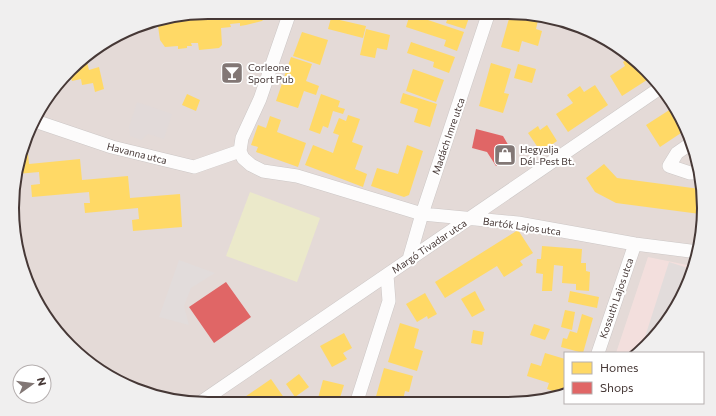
<svg xmlns="http://www.w3.org/2000/svg" width="716" height="416" viewBox="0 0 716 416" font-family="Commissioner,sans-serif">
  <style>
    .residential { fill: #e4dad7 }
    .commercial { fill: #f3dfdd }
    .industrial { fill: #e2dad9 }
    .green { fill: #ebe9ca }
    .parking { fill: #e2dcdb }
    .homes { fill: #ffd966 }
    .shops { fill: #e06666 }
    .lines { fill: none; stroke-linecap: round; stroke-linejoin: round }
    .minor-casing { stroke: #ccc7c6; stroke-width: 14 }
    .minor { stroke: #fdfcfc; stroke-width: 13 }
    .labels { text-anchor: middle; dominant-baseline: central; stroke-width: 4; stroke-linejoin: round; paint-order: stroke }
    .poi-label { font-size: 10px; fill: #463836; stroke: #fff; text-anchor: start }
    .street-label { font-size: 10px; fill: #463836; stroke: #fff }
    .rim { fill: none; stroke: #463836; stroke-width: 2 }
  </style>
  <rect width="100%" height="100%" fill="#f0ebea"/>
  <!-- residential -->
  <path class="residential" d="M208,12H521L571,22L617,45L671,99L700,170V246L671,317L646,347L638,353H565V395L521,404H195L145,394L99,371L53,327L22,271L12,221L19,157L45,99L89,52L145,22Z"/>
  <!-- commercial -->
  <path class="commercial" d="M648,257L692,266L671,317L646,347L638,353H616Z"/>
  <!-- industrial -->
  <path class="industrial" d="M137,102L172,114L164,139L148,134L141,140L130,136L129,127Z"/>
  <!-- green -->
  <path class="green" d="M250,192L320,218L297,282L226,256Z"/>
  <!-- parking -->
  <path class="parking" d="M179,260L215,273L191,288L184,306L189,325L159,317Z
    M669,262L691,269L671,317L651,342L644,340Z"/>
  <!-- homes -->
  <path class="homes" d="M208,12H264V19L262,21L246,25L240,26V23L230,24L231,27L221,28L222,45L219,48L199,50L198,43H191L192,46H187V48L178,49V46L165,47L160,40L158,26L162,20L176,19V17L182,16V18L194,17V14Z
    M356,12H377L374,19Z
    M450,12H471L465,29L446,23Z
    M502,12H521L539,16L536,29L542,31L538,46L522,41L519,52L501,47L510,15Z
    M410,14L464,32L457,51L444,46L446,40L406,27Z
    M331,18L366,26L363,38L328,29Z
    M366,29L390,35L387,50L377,48L375,58L360,55Z
    M302,32L328,40L320,65L293,56Z
    M411,42L455,57L449,73L433,67L434,62L407,53Z
    M291,57L312,64L306,81L319,86L316,95L304,91L298,108L276,101Z
    M629,58L650,78L622,96L610,76L625,66L623,62Z
    M87,62L89,70L99,67L104,89L95,92L93,83L82,85L81,79L72,81L70,74L68,75L78,64Z
    M491,63L511,69L504,93L509,94L503,113L479,106Z
    M518,64L536,69L532,83L514,78Z
    M413,69L444,80L436,102L406,91Z
    M595,85L608,105L568,132L556,114L573,103L567,95L580,86L584,92Z
    M403,93L437,104L430,127L414,122L418,109L400,103Z
    M187,94L200,100L196,111L182,105Z
    M321,94L340,101L338,107L345,109L343,114L333,111L328,128L323,126L320,134L309,130Z
    M674,107L684,131L660,147L646,125Z
    M348,115L360,119L352,142L363,146L355,169L367,174L363,187L305,165L313,145L333,153L339,135L333,133L339,118L346,121Z
    M270,116L281,120L277,132L306,143L298,167L256,152L258,147L251,145L258,125L266,128Z
    M547,125L557,141L541,152L528,133L538,126L540,130Z
    M25,142H27L29,164L80,159L82,180L128,176L130,198L180,194L182,227L133,231L132,220L139,219L138,208L85,213L84,203H90L89,192L32,197L31,185L40,184L39,172L17,174L19,157Z
    M407,145L423,151L409,195L404,197L371,186L377,168L398,174Z
    M604,164L617,178L700,189V214L616,203L595,192L586,178Z
    M518,230L533,253L520,261L523,265L504,277L497,266L445,298L435,282Z
    M542,246L582,249L581,263H586V271L590,272L589,291L576,290V284L562,283L563,266L554,265L552,291H542L543,274L536,273L537,259H541Z
    M475,291L485,310L472,317L461,299Z
    M570,291L599,297L597,308L568,302Z
    M425,293L437,314L428,319L427,316L417,322L406,304Z
    M565,310L575,312L572,330L561,327Z
    M582,314L593,318L583,353L561,347L563,338L567,339L570,331L577,333Z
    M400,323L419,329L414,348L423,351L417,371L388,362Z
    M534,324L550,329L545,340L530,335Z
    M473,330L484,332L482,345L471,343Z
    M344,333L352,348L343,353L347,359L332,367L320,346Z
    M545,353L565,359V395L547,389L549,383L527,376L531,363L541,366Z
    M384,368L413,376L409,392L405,391L402,404H388L375,400Z
    M299,374L309,387L295,397L286,384Z
    M271,379L287,402L285,404H241L239,401Z
    M323,380L344,385L338,404L317,402Z"/>
  <!-- shops -->
  <path class="shops" d="M476,129L503,136L514,155L496,166L487,152L472,148Z
    M226,282L251,317L214,343L189,307Z"/>
  <g class="lines">
    <!-- minor casing -->
    <g class="minor-casing">
      <path id="minor" d="M290,12L260,99L242,138L240,151L243,158L251,165L263,171L297,176L422,214L518,223L635,244L698,252
        M35,121L112,147L194,167L240,151
        M690,144L677,153L669,166L690,173H700
        M409,259L422,214L489,12
        M598,353L635,244
        M198,404L660,88
        M356,404L389,301L387,275"/>
    </g>
    <!-- minor -->
    <use href="#minor" class="minor"/>
  </g>
  <!-- icons -->
  <defs>
    <g id="bar-square" transform="scale(1.15)"><rect x="-9" y="-9" width="18" height="18" rx="4" fill="#827775" stroke="#fff"/><path d="M-6-5H6L.8 .8V4.5H3.5V6h-7V4.5H-.8V.8Z" fill="#fff"/></g>
    <g id="shop-square" transform="scale(1.15)"><rect x="-9" y="-9" width="18" height="18" rx="4" fill="#827775" stroke="#fff"/><path d="M-5-2.5h2.3a2.7 3.5 0 0 1 5.4 0H5L5.5 6h-11ZM-1.5-2.5h3a1.5 2.3 0 0 0-3 0Z" fill="#fff"/></g>
  </defs>
  <g fill-rule="evenodd">
    <use href="#bar-square" x="232" y="73"/>
    <use href="#shop-square" x="505" y="155"/>
  </g>
  <g class="labels">
    <!-- poi labels -->
    <g class="poi-label">
      <text x="248" y="67">Corleone<tspan x="248" dy="12">Sport Pub</tspan></text>
      <text x="520" y="149">Hegyalja<tspan x="520" dy="12">Dél-Pest Bt.</tspan></text>
    </g>
    <!-- street labels -->
    <g class="street-label">
      <text transform="translate(448 136) rotate(-71)">Madách Imre utca</text>
      <text transform="translate(137 153) rotate(14)">Havanna utca</text>
      <text transform="translate(522 226) rotate(8)">Bartók Lajos utca</text>
      <text transform="translate(429 246) rotate(-34)">Margó Tivadar utca</text>
      <text transform="translate(616 298) rotate(-71)">Kossuth Lajos utca</text>
    </g>
  </g>
  <!-- crop -->
  <path d="M0 0H716V416H0ZM208 19H508A189 189 0 0 1 697 208V208A189 189 0 0 1 508 397H208A189 189 0 0 1 19 208V208A189 189 0 0 1 208 19Z" fill="#f0efef" fill-rule="evenodd"/>
  <path class="rim" d="M208 19H508A189 189 0 0 1 697 208V208A189 189 0 0 1 508 397H208A189 189 0 0 1 19 208V208A189 189 0 0 1 208 19Z"/>
  <!-- legend -->
  <rect x="564" y="352" width="140" height="52" fill="#ffffff" stroke="#b5afaf"/>
  <rect x="572" y="362" width="20" height="12" fill="#ffd966" stroke="#b5afaf"/>
  <text x="600" y="372" font-size="12" fill="#463836">Homes</text>
  <rect x="572" y="382" width="20" height="12" fill="#e06666" stroke="#b5afaf"/>
  <text x="600" y="392" font-size="12" fill="#463836">Shops</text>
  <!-- north arrow -->
  <g transform="translate(32 384) rotate(76)"><circle r="19" fill="#ffffff" stroke="#b5afaf"/>
  <path d="M0-3L7 15L0 10L-7 15Z" fill="#827775"/>
  <text y="-6" font-size="11" font-weight="bold" text-anchor="middle" fill="#463836">N</text>
  </g>
</svg>
